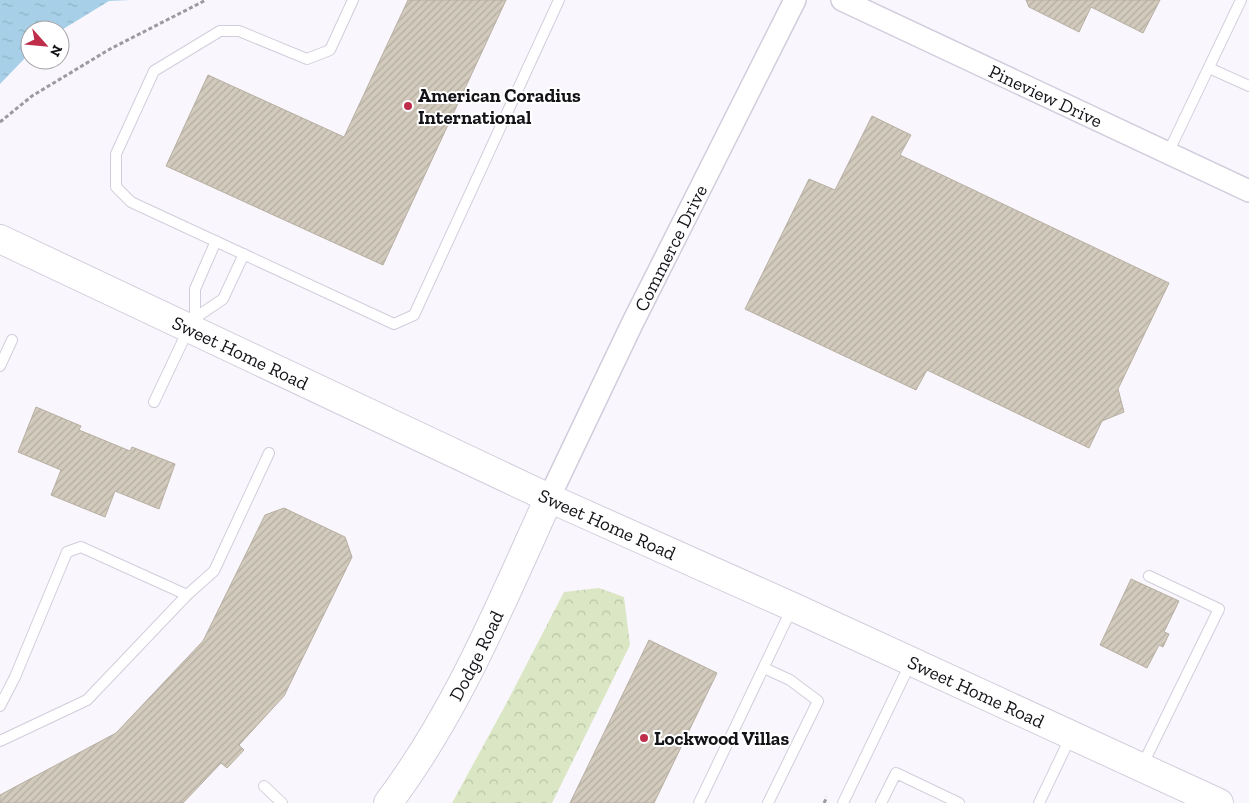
<svg xmlns="http://www.w3.org/2000/svg" width="1249" height="803" viewBox="0 0 1249 803" font-family="'Zilla Slab',serif">
  <style>
    .forest { fill: url(#forest-crowns) }
    .water { fill: url(#water-ripples) }
    .building { fill: url(#building-hatch); stroke: #b8afa2 }
    .lines { fill: none; stroke-linecap: round; stroke-linejoin: round }
    .lane-casing { stroke: #d2cddc; stroke-width: 12 }
    .street-casing { stroke: #d2cddc; stroke-width: 24 }
    .secondary-casing { stroke: #d2cddc; stroke-width: 30 }
    .path { stroke: #9c9aa0; stroke-width: 3; stroke-dasharray: 4 2.5; stroke-linecap: butt }
    .lane { stroke: #fff; stroke-width: 10 }
    .street { stroke: #fff; stroke-width: 21 }
    .secondary { stroke: #fff; stroke-width: 28 }
    .poi-dot { fill: #be2e4b; stroke: #fff; stroke-width: 2 }
    .labels { text-anchor: middle; dominant-baseline: central; stroke-width: 4; stroke-linejoin: round; paint-order: stroke }
    .poi-label { font-size: 19px; font-weight: bold; fill: #141318; stroke: #fff; text-anchor: start }
    .street-label { font-size: 19px; fill: #141318; stroke: #fff }
  </style>
  <defs>
    <pattern id="forest-crowns" width="20" height="18" patternUnits="userSpaceOnUse" patternTransform="scale(1.25)"><rect width="20" height="18" fill="#dbe7c4"/><path d="M2 6a3 3 0 1 1 6 0M12 15a3 3 0 1 1 6 0" fill="none" stroke="#bbc5a8"/></pattern>
    <pattern id="water-ripples" width="26" height="14" patternUnits="userSpaceOnUse" patternTransform="scale(1.25)"><rect width="26" height="14" fill="#a7d0e8"/><path d="M2 4q2-2 4 0t4 0M15 11q2-2 4 0t4 0" fill="none" stroke="#8fb2c6"/></pattern>
    <pattern id="building-hatch" width="6" height="6" patternUnits="userSpaceOnUse" patternTransform="scale(1.25)"><rect width="6" height="6" fill="#d2cabc"/><path d="M-1 1l2-2M0 6l6-6M5 7l2-2" fill="none" stroke="#b3ada1"/></pattern>
  </defs>
  <rect width="100%" height="100%" fill="#f9f7fd"/>
  <!-- forest -->
  <path class="forest" d="M599,588L624,597L630,645L552,803H452L506,704L564,592Z"/>
  <!-- water -->
  <path class="water" d="M0,0H130L109,1L60,31L56,30L52,26L43,30H30V50L27,56L0,84Z"/>
  <!-- building -->
  <path class="building" d="M408,0H506L383,265L166,166L208,75L344,137Z
    M1026,0H1160L1143,33L1091,7L1079,32L1029,7Z
    M872,116L911,135L900,155L1169,283L1118,389L1124,412L1102,421L1089,448L927,370L916,390L745,309L809,179L835,190Z
    M36,407L81,426L79,430L130,451L132,447L175,464L159,509L115,491L105,517L51,495L61,470L18,452Z
    M284,508L345,537L352,557L284,696L239,745L244,750L227,768L221,763L183,803H0V795L116,733L203,641L265,515Z
    M1131,579L1179,601L1164,632L1169,634L1163,647L1159,645L1147,668L1100,645Z
    M649,640L717,673L654,803H570Z"/>
  <g class="lines">
    <!-- lane casing -->
    <g class="lane-casing">
      <path id="lane" d="M353,0L330,50L307,59L239,31H220L154,71L116,154V187L131,202L394,324L414,315L559,0
        M1209,68L1249,86
        M1168,153L1241,0
        M216,241L195,289V318L223,299L244,254
        M0,366L12,340
        M154,402L188,330
        M764,668L790,680L818,701L768,803
        M0,706L15,677L67,552L81,547L187,595L214,571L269,453
        M0,741L87,700L187,595
        M1142,766L1219,609L1149,576
        M264,786L282,803
        M699,803L792,608
        M843,803L911,662
        M881,803L896,773L959,803
        M1039,803L1071,736"/>
    </g>
    <!-- street casing -->
    <g class="street-casing">
      <g id="street">
        <path id="s1" d="M842,0L1249,191"/>
        <path id="s2" d="M549,498L632,324L795,0"/>
      </g>
    </g>
    <!-- secondary casing -->
    <g class="secondary-casing">
      <g id="secondary">
        <path id="s3" d="M0,239L549,498L793,607L1219,803"/>
        <path id="s4" d="M388,803C458,710 501,603 549,498"/>
      </g>
    </g>
    <!-- path -->
    <path class="path" d="M0,122L32,96L110,49L206,0
      M824,803L827,797"/>
    <!-- lane -->
    <use href="#lane" class="lane"/>
    <!-- street -->
    <use href="#street" class="street"/>
    <!-- secondary -->
    <use href="#secondary" class="secondary"/>
  </g>
  <!-- markers -->
  <g class="poi-dot">
    <circle cx="408" cy="106" r="5"/>
    <circle cx="644" cy="738" r="5"/>
  </g>
  <g class="labels">
    <!-- poi labels -->
    <g class="poi-label">
      <text x="418" y="95">American Coradius<tspan x="418" dy="22">International</tspan></text>
      <text x="654" y="738">Lockwood Villas</text>
    </g>
    <!-- street labels -->
    <g class="street-label">
      <text stroke="none"><textPath href="#s1" startOffset="225">Pineview Drive</textPath></text>
      <text stroke="none"><textPath href="#s2" startOffset="278">Commerce Drive</textPath></text>
      <text stroke="none"><textPath href="#s3" startOffset="266">Sweet Home Road</textPath></text>
      <text stroke="none"><textPath href="#s3" startOffset="671">Sweet Home Road</textPath></text>
      <text stroke="none"><textPath href="#s4" startOffset="172">Dodge Road</textPath></text>
      <text stroke="none"><textPath href="#s3" startOffset="1076">Sweet Home Road</textPath></text>
    </g>
  </g>
  <!-- north arrow -->
  <g transform="translate(45 45) rotate(117)"><circle r="24" fill="#ffffff" stroke="#a1a1a3"/>
  <path d="M0-4L9 19L0 12L-9 19Z" fill="#be2e4b"/>
  <text y="-8" font-size="14" font-weight="bold" text-anchor="middle" fill="#141318">N</text>
  </g>
</svg>
